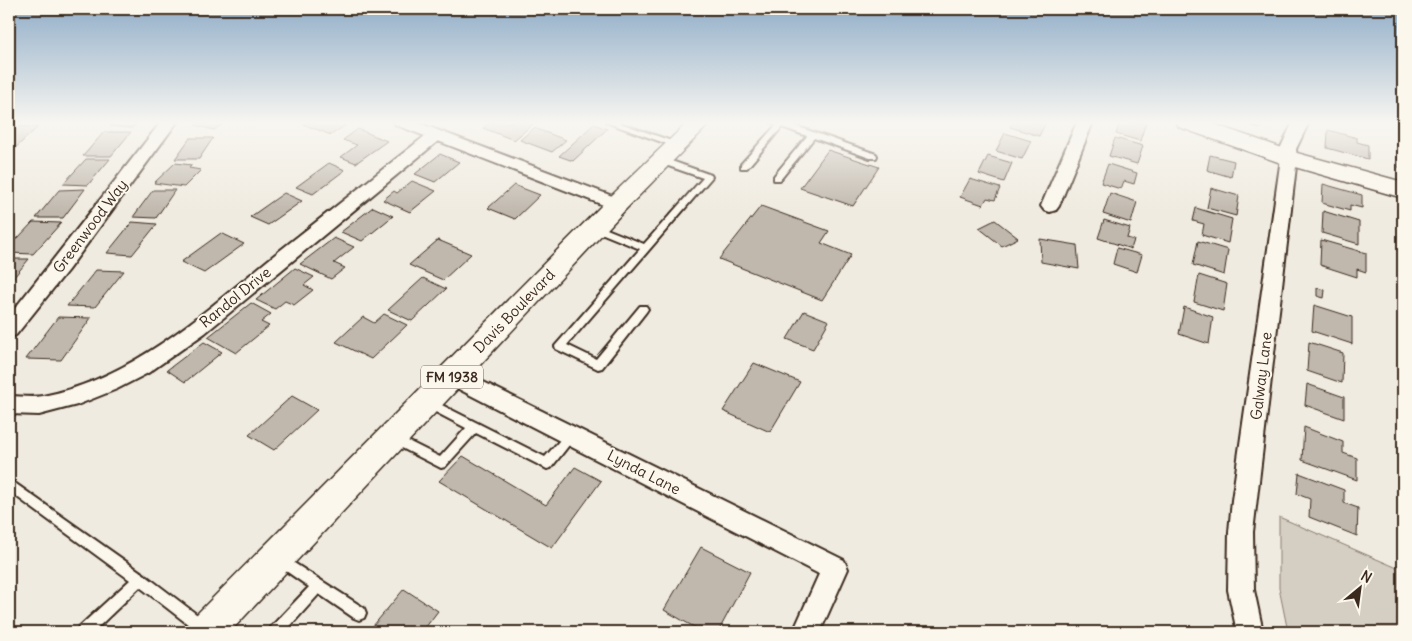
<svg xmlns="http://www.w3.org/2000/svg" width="1412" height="641" viewBox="0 0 1412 641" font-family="Delius,sans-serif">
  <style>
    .green { fill: #d5cec3; stroke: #887c70 }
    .building { fill: #c0b8ad; stroke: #3b2a1e }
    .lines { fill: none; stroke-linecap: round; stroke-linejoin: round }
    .lane-casing { stroke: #3b2a1e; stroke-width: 4 }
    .street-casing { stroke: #3b2a1e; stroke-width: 4 }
    .secondary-casing { stroke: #3b2a1e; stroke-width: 3 }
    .primary-casing { stroke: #3b2a1e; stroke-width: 3 }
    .lane { fill: #fbf7ec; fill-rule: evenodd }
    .street { fill: #fbf7ec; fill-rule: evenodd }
    .secondary { fill: #fbf7ec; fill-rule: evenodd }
    .primary { fill: #fbf7ec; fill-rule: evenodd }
    .labels { text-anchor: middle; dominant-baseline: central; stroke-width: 4; stroke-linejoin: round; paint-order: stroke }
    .shield { fill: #fbf7ec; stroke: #75685c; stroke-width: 1 }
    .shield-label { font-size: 14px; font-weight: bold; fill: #3b2a1e }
    .street-label { font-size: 15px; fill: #3b2a1e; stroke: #fbf7ec }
  </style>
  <rect width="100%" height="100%" fill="#f0ebe0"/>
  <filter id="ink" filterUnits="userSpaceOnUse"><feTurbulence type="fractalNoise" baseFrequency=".02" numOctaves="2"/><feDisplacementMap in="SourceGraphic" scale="10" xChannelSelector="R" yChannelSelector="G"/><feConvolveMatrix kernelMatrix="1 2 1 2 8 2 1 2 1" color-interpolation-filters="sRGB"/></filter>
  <g filter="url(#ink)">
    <!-- green -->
    <path class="green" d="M1279,517L1395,567L1403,564V632H1288L1279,588Z"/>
    <!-- building -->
    <path class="building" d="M115,122H138L132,128L110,126Z
      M199,122H225L214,130L195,125Z
      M307,122H338L346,125L331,135L303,124Z
      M491,122H527L533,124L514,140L483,128Z
      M1013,122H1046L1039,136L1010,127Z
      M1120,122H1146L1140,141L1116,134Z
      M1243,122H1266L1260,129Z
      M594,124L607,129L573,161L559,156Z
      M12,126L38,127L12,151H9V129Z
      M534,128L566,140L552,152L520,140Z
      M358,129L387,141L356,163L341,157L357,145L343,140Z
      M1328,130L1357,138V142L1368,145V159L1327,148Z
      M104,132H131L111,156H83Z
      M1005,133L1031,141L1022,159L996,151Z
      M190,138H213L199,159H175Z
      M1115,138L1143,146L1137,164L1109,156Z
      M828,150L879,167L853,206L800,188Z
      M1398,153L1403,155V169L1398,167Z
      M440,154L459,162L435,182L415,174Z
      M1210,155L1234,161L1231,177L1207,170Z
      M988,156L1012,163L1004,182L979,174Z
      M86,159H110L88,185L63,184Z
      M175,163L192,165L189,168L201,170L184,187L154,183Z
      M329,163L345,170L313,194L296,187Z
      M1108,164L1137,173L1134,184L1124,181L1121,189L1101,183Z
      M970,179L1000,188L995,200L987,198L983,205L960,197Z
      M412,181L436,191L410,212L383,200L394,191L397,193Z
      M1323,184L1362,195V208L1350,205V211L1322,203Z
      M514,185L540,195L515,219L488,208Z
      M1211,188L1239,196L1236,216L1207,208Z
      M85,189L63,218H36L59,190Z
      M153,190H175L156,218L133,217Z
      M284,193L302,201L268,225L250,217Z
      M1110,193L1137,202L1131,223L1103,214Z
      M761,206L829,231L821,243L851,255L822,300L719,259Z
      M373,207L393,216L362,241L341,232Z
      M1196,208L1232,219L1228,243L1202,235L1204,224L1193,221Z
      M1323,211L1359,222V244L1322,233Z
      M995,220L1018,238L1002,246L979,228Z
      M1104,220L1130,228L1127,238L1134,240L1131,249L1098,238Z
      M33,222L61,223L33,254L9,253V241L11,238L17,239Z
      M132,222L157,224L132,255L107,253Z
      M221,233L244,244L204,273L181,262Z
      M334,238L354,247L334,263L345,268L331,279L300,264Z
      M1040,239L1077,245L1079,269L1041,262Z
      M438,240L471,254L443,280L409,265Z
      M1321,240L1366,253V272L1357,269V277L1320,265Z
      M1198,241L1228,250L1224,275L1193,265Z
      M1117,248L1142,255L1137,272L1113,264Z
      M9,259H29L9,283Z
      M295,268L314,277L304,285L313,290L294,305L285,301L275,309L256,300Z
      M96,270L124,271L95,307L67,306Z
      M1199,275L1227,284L1223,311L1194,302Z
      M423,278L446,289L412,321L388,310Z
      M1317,288L1325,290L1324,298L1317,296Z
      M251,303L271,314L261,322L269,326L236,353L208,337Z
      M1314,305L1352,317V344L1312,331Z
      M1184,307L1213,317L1209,344L1179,334Z
      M804,311L829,321L813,349L787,339Z
      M384,314L407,325L371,359L336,342L363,317L374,323Z
      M58,317L91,318L61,360L26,359Z
      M204,342L222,352L185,382L167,370Z
      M1309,342L1343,353L1342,383L1307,371Z
      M754,363L800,382L770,432L723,411Z
      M1307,384L1344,397V419L1305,405Z
      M292,396L317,410L274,450L249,435Z
      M1304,427L1343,442V453L1357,458V480L1302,460Z
      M463,456L546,505L575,467L601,481L552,548L439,481Z
      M1299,473L1344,490V503L1358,508L1357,536L1309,517L1310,499L1297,494Z
      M701,547L750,572L718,632H703L664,610Z
      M404,589L438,611L422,632H368Z"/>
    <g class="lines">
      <!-- lane casing -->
      <g class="lane-casing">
        <path id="lane" d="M606,122H617L680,144L676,146H673Z
          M771,122H784L876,154L877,156L876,158H870L814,138L780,180H774V176L807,136L782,127L747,168H741V164L776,125Z
          M660,157L711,175L712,177L567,345L596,359L640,306H646L648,309L646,312L602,368L598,369L556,349L555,346L640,249L591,229L590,227L591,225H597L644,244L703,178L657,162L656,160Z
          M428,398L545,457L567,432L571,430L575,432L577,435L551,468L547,469L476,433L445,467L441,468L390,442L388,439L390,436L394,434L440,457L466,428L424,406L423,403L424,400Z
          M9,479L145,575L208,623L210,628L208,632H198L140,587L93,632H77L79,627L130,580L9,491Z
          M280,554L364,608L366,613L364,618L359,620L354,618L319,594L285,632H269L271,627L309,587L276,564L274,560L276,556Z"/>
      </g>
      <!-- street casing -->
      <g class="street-casing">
        <path id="street" d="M161,122H177L68,270L16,335L9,338V316Z
          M394,122H416L623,200L626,204L623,208L617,210L611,208L438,141L205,333L148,373L117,389L77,405L39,415L9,414V396C20,396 32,398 43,396C133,379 204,312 273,256C324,216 374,176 425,136L396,125Z
          M1077,122H1093L1059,206L1056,210L1050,212L1044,210L1041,206Z
          M1293,122H1309L1296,149L1297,158L1253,532L1254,590L1263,632H1237L1228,590L1229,532L1232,500L1281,158L1280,149Z
          M453,367L844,560L848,569L820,632H793L819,574L445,382L442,376L445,370Z"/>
      </g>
      <!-- secondary casing -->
      <g class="secondary-casing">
        <path id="secondary" d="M1176,122H1207L1297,153L1403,182V198L1281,163L1179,127Z"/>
      </g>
      <!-- primary casing -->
      <g class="primary-casing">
        <path id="primary" d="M688,122H711L625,210L230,632H187L192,619L609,198Z"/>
      </g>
      <!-- lane -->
      <use href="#lane" class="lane"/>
      <!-- street -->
      <use href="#street" class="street"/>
      <!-- secondary -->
      <use href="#secondary" class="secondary"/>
      <!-- primary -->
      <use href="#primary" class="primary"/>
    </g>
  </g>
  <!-- sky -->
  <linearGradient id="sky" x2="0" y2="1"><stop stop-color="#90adc8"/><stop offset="0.58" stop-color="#f8f6f1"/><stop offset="1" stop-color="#f8f6f1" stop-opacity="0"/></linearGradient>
  <rect width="1412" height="212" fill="url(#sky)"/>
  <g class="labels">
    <!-- shield labels -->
    <rect class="shield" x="421" y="365.5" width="62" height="23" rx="4"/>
    <g class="shield-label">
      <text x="452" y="377">FM 1938</text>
    </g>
    <!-- street labels -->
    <g class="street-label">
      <text transform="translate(90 226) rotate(-53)">Greenwood Way</text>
      <text transform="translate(235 297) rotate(-39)">Randol Drive</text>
      <text transform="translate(514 311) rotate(-46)">Davis Boulevard</text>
      <text transform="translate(1261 376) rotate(-83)">Galway Lane</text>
      <text transform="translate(644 472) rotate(27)">Lynda Lane</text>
    </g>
  </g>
  <!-- margin -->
  <rect width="1412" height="641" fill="none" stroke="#fbf7ec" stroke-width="30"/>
  <rect x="15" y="15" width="1382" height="611" fill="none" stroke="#3b2a1e" stroke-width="2" filter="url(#ink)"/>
  <!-- north arrow -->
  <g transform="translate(1360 588) rotate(29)" stroke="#fbf7ec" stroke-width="4" paint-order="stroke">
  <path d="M0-4L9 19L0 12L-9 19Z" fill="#3b2a1e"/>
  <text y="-8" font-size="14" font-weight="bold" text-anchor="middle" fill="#3b2a1e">N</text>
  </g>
</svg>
